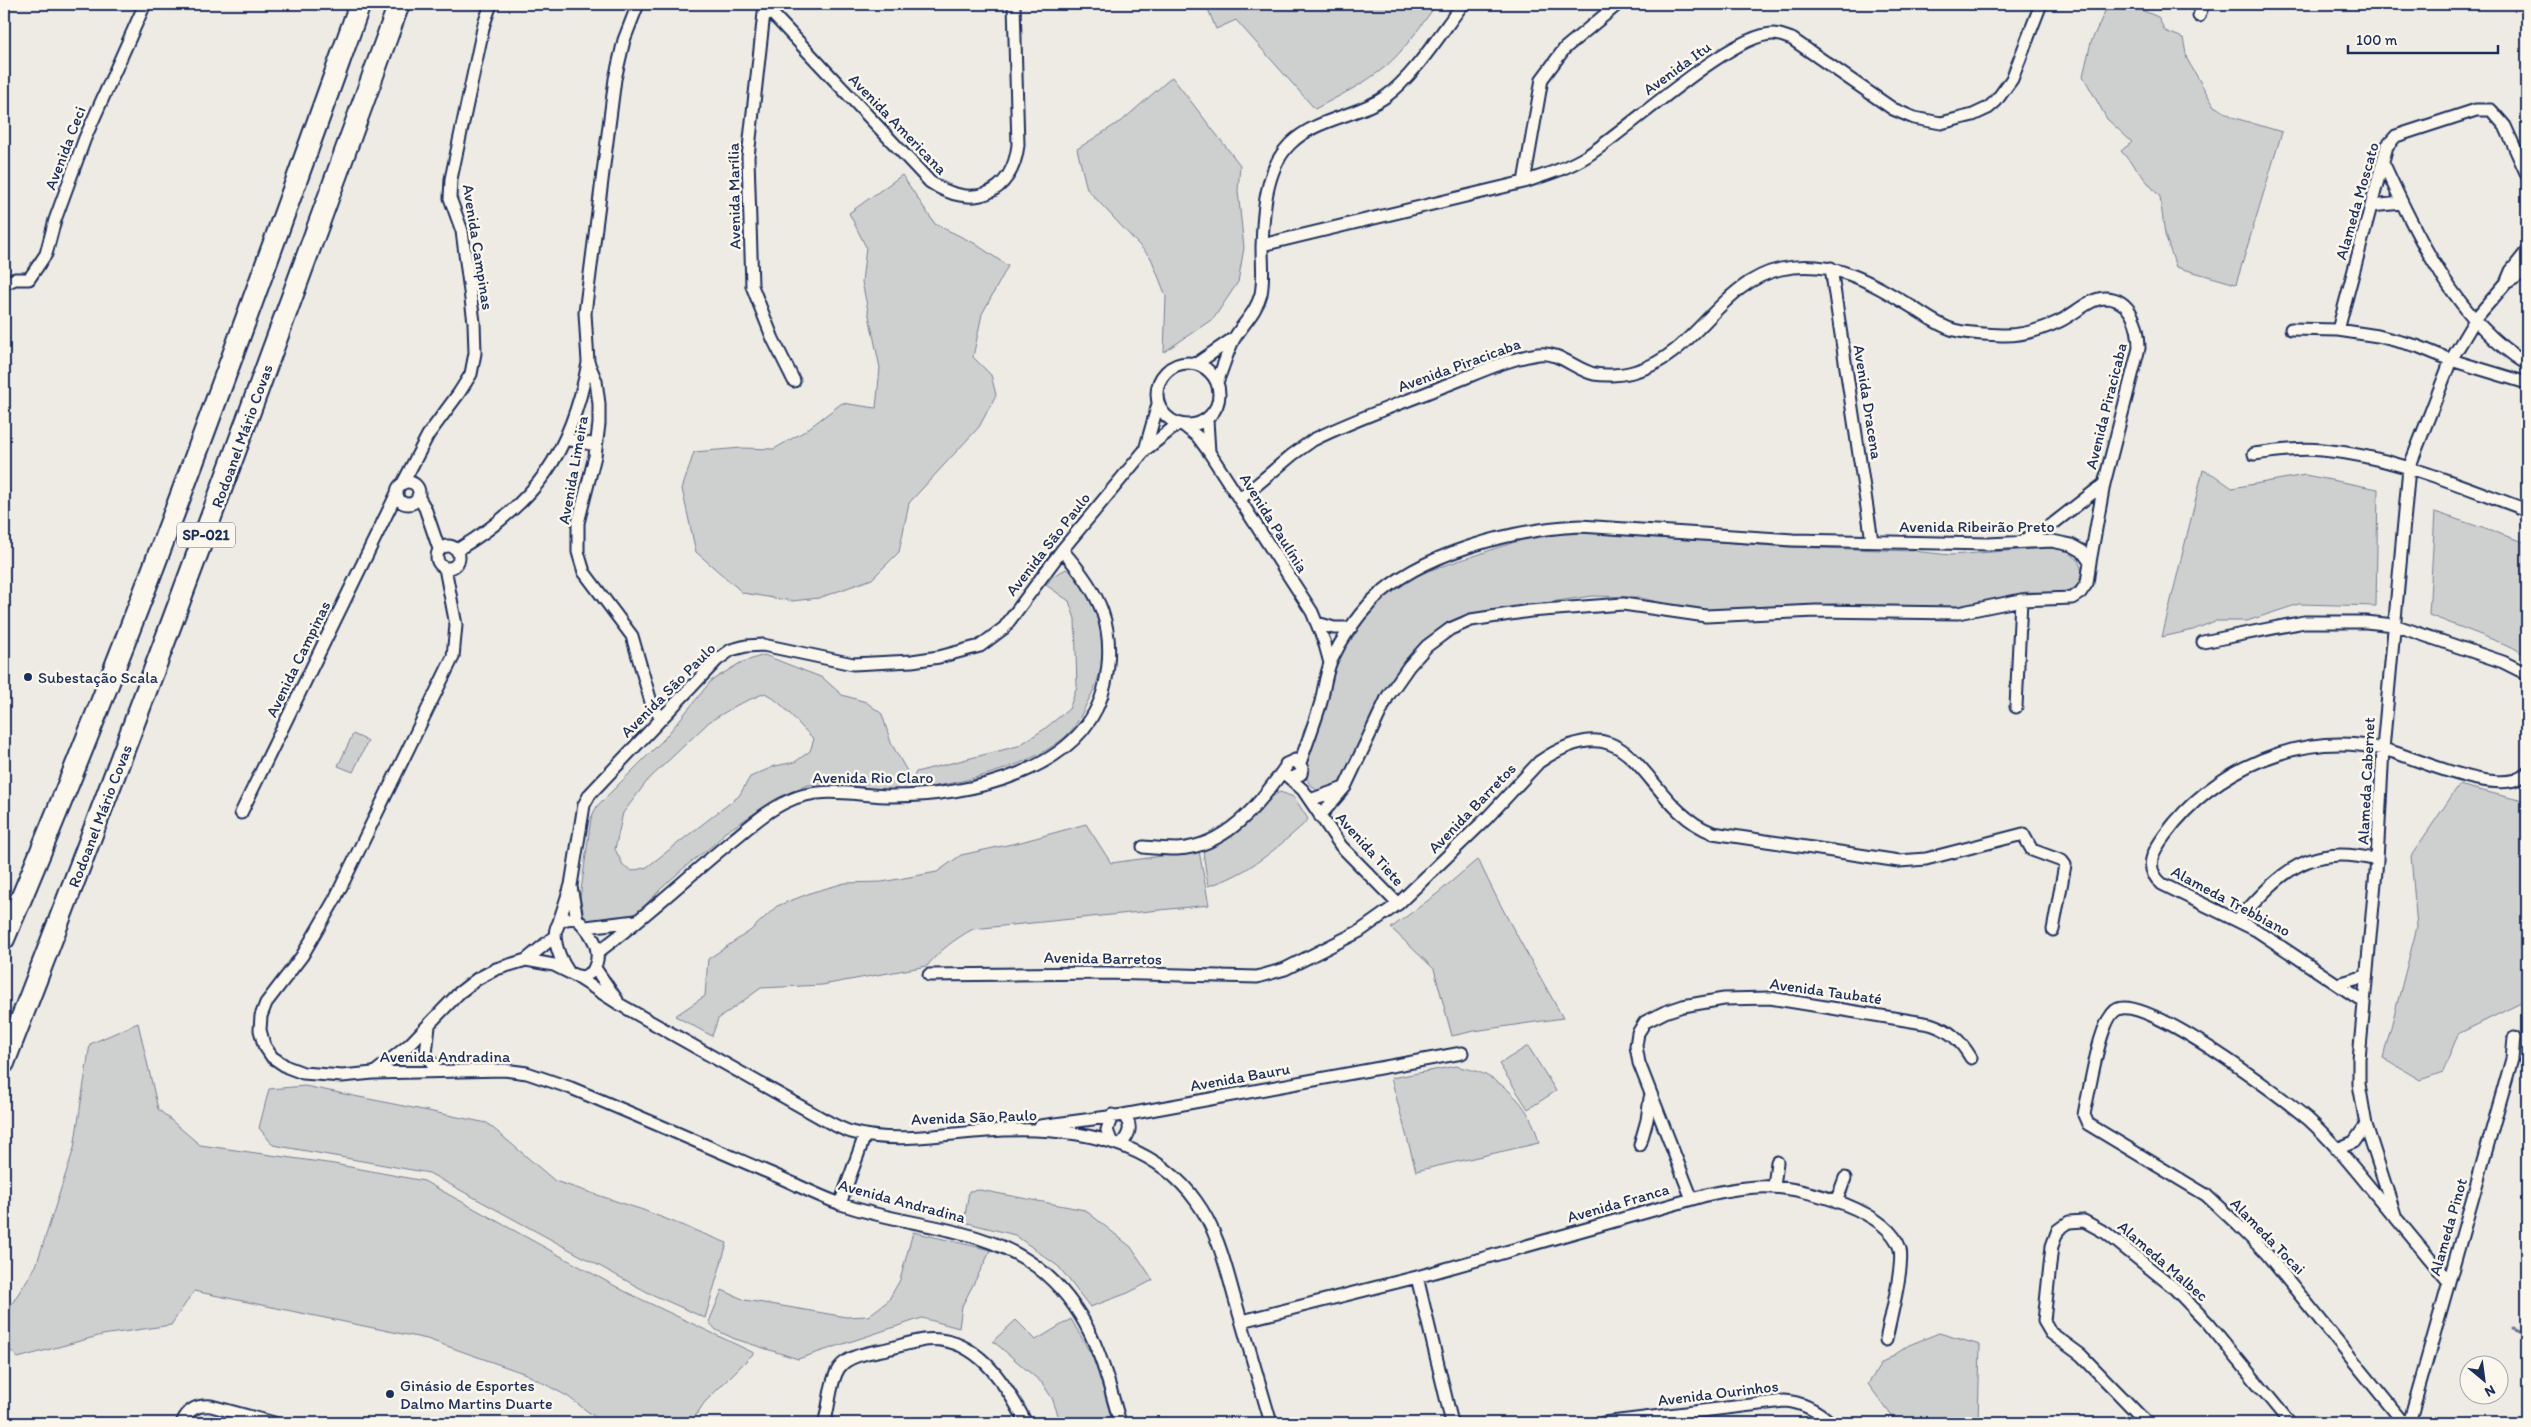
<svg xmlns="http://www.w3.org/2000/svg" width="2531" height="1427" viewBox="0 0 2531 1427" font-family="Itim,sans-serif">
  <style>
    .green { fill: #cecfcf; stroke: #747f96; fill-rule: evenodd }
    .lines { fill: none; stroke-linecap: round; stroke-linejoin: round }
    .stream { stroke: #6d7892; stroke-width: 3 }
    .minor-casing { stroke: #1b2f5e; stroke-width: 15 }
    .motorway-casing { stroke: #1b2f5e; stroke-width: 24 }
    .minor { stroke: #fbf7ec; stroke-width: 11 }
    .motorway { stroke: #fbf7ec; stroke-width: 20 }
    .poi-dot { fill: #1b2f5e; stroke: #fbf7ec; stroke-width: 2 }
    .labels { text-anchor: middle; dominant-baseline: central; stroke-width: 5; stroke-linejoin: round; paint-order: stroke }
    .shield { fill: #fbf7ec; stroke: #5e6b89; stroke-width: 1 }
    .shield-label { font-size: 15px; font-weight: bold; fill: #1b2f5e }
    .street-label { font-size: 16px; fill: #1b2f5e; stroke: #fbf7ec }
    .poi-label { font-size: 16px; fill: #1b2f5e; stroke: #fbf7ec; text-anchor: start }
  </style>
  <rect width="100%" height="100%" fill="#eeebe4"/>
  <filter id="ink" filterUnits="userSpaceOnUse"><feTurbulence type="fractalNoise" baseFrequency=".02" numOctaves="2"/><feDisplacementMap in="SourceGraphic" scale="10" xChannelSelector="R" yChannelSelector="G"/><feConvolveMatrix kernelMatrix="1 2 1 2 8 2 1 2 1" color-interpolation-filters="sRGB"/></filter>
  <g filter="url(#ink)">
    <!-- green -->
    <path class="green" d="M1206,4H1437C1421,25 1405,50 1385,67C1364,84 1339,96 1315,109L1236,20L1216,29Z
      M2132,6L2158,17L2165,31L2183,38L2187,59L2214,106L2235,118L2282,132L2236,284L2176,267L2165,235L2160,197L2121,151L2132,142L2107,119L2083,76L2091,42L2106,9Z
      M1172,77L1240,165L1238,191L1244,248L1238,282L1214,318L1164,352L1166,296L1151,258L1087,189L1077,149L1124,119Z
      M902,175L935,224L974,243L1008,266L982,314L973,357L991,375L996,395L979,427L909,503L899,552L872,579L819,598L792,601L743,593L696,552L682,489L694,452L741,448L774,449L805,431L842,403L876,408L880,368L862,282L866,247L849,213Z
      M2203,470L2214,475L2232,488L2305,475L2378,489L2376,606L2299,604L2247,621H2215L2193,630L2162,637Z
      M2435,512L2527,543V656L2512,647L2429,615Z
      M1596,533L1788,547L1913,551L1950,555L2047,548L2067,550L2078,560L2082,571L2079,584L2067,593L2026,592L1958,608L1912,609L1835,604L1711,611L1674,606L1637,597L1592,596L1475,613L1452,624L1410,661L1345,774L1335,788L1320,792C1295,779 1306,754 1315,733C1328,704 1329,672 1346,644C1357,626 1371,607 1387,594C1412,573 1447,565 1477,555C1496,548 1516,541 1535,537C1555,533 1576,534 1596,533Z
      M1066,569C1087,577 1098,612 1102,632C1107,655 1099,682 1088,701C1083,711 1078,723 1071,731C1038,768 941,790 892,790C864,790 839,779 809,785C791,788 742,822 724,833C715,846 703,852 691,862C671,879 651,897 634,918L594,925L584,918L580,898L591,818L597,806L664,739L711,681L740,663L764,655L823,678L842,695L866,702L882,714L891,743L912,780L916,772L1018,746L1043,730L1069,709L1077,687L1075,619L1069,601L1046,585L1053,576ZM765,693C785,704 797,724 814,739L810,751L795,762L775,766L750,777L739,796L647,867L632,871L623,865L615,849L623,813L648,780L709,722L737,705Z
      M353,734L368,741L353,772L338,766Z
      M2459,785L2527,802V1000L2458,1034L2443,1072L2420,1080L2383,1058L2417,927L2411,856Z
      M1280,792L1294,797L1308,819L1305,823C1276,849 1247,875 1208,886L1203,851L1244,826L1268,799Z
      M1086,824L1111,863L1199,851L1209,905L973,929C955,939 940,950 927,966L822,985L761,988L718,1019L712,1036L675,1016L705,996L708,959L750,931L777,906L813,892L845,883L882,882L937,872L961,855L1021,842Z
      M1478,859C1503,914 1534,965 1563,1018L1474,1031L1452,1036L1434,969L1391,928L1438,893Z
      M138,1023L158,1109L200,1145L334,1164L424,1181L626,1292L754,1353L704,1403L691,1423H603L567,1396L526,1374L427,1339L194,1291L171,1325L102,1335L18,1358L4,1343V1316L36,1266L74,1148L90,1044Z
      M1528,1046L1556,1091L1528,1109L1499,1064Z
      M1456,1066C1466,1069 1480,1071 1489,1077C1515,1091 1533,1114 1539,1143L1416,1171L1391,1078Z
      M305,1086L487,1123L555,1181L643,1210L727,1243L705,1318L649,1293L429,1173L273,1145L259,1128L269,1089Z
      M980,1190L1085,1210L1131,1247L1153,1280L1128,1293L1090,1307L1059,1267L1015,1235L964,1222L969,1191Z
      M913,1232L991,1250L962,1306L959,1328L922,1318L798,1359L735,1339L716,1330L709,1322L722,1290L745,1300L782,1306L846,1317L868,1316L888,1301L900,1280Z
      M1071,1319L1095,1361L1113,1423H1061L1052,1398L1042,1383L993,1341L1016,1320L1036,1340Z
      M1939,1333L1980,1345L1978,1423H1897L1868,1384L1881,1364L1909,1345Z"/>
    <g class="lines">
      <!-- stream -->
      <path class="stream" d="M2512,1328L2527,1334"/>
      <!-- minor casing -->
      <g class="minor-casing">
        <path id="minor" d="M638,4L624,40L615,79L585,313L588,362L596,381L599,404V424L595,456L578,523V552L584,572L632,636L651,702L660,717
          M765,4L748,157L752,286L773,339L794,381
          M765,6L930,182C971,210 1012,196 1018,145L1014,4
          M2199,16L2203,4
          M2383,162C2416,234 2457,322 2527,364
          M1524,182L1542,79L1565,48L1618,4
          M2371,206L2402,203
          M1262,245L1524,182C1545,175 1568,168 1587,156C1627,131 1732,32 1774,34C1779,34 1786,37 1792,39L1893,109L1914,118L1941,123L1973,115L1988,108L1996,101L2012,79L2041,4
          M1831,268L1872,541
          M2506,283L2527,271
          M4,284L15,279H29L46,254L55,220L85,138L145,4
          M2291,329L2338,330L2378,336L2417,346L2451,360L2527,383
          M2338,330L2387,146L2396,136L2476,110H2491L2505,126L2527,175
          M1157 394a31 31 0 1 1 62 0a31 31 0 1 1-62 0Z
          M1196,364L1234,338
          M1217,382C1223,368 1227,352 1234,339C1243,323 1256,313 1261,294C1264,279 1262,263 1262,248C1263,214 1265,169 1290,144C1316,118 1356,117 1385,97C1413,78 1442,31 1463,4
          M1207,420L1209,452
          M1183,425L1198,437L1209,452L1312,612L1324,641L1330,663
          M566,439L596,445
          M1145,450L1158,404
          M2254,454C2277,451 2299,448 2322,450C2393,456 2461,486 2527,510
          M397 493a11 11 0 1 1 22 0a11 11 0 1 1-22 0Z
          M403,483L428,435L459,393L471,374L475,353L474,322L462,231L450,198L451,179L484,24L491,4
          M418,496L425,508L439,549
          M1240,499L1292,455L1313,440C1355,419 1400,404 1444,386C1474,375 1505,359 1538,354C1559,351 1574,369 1594,374C1607,376 1624,375 1636,371C1696,355 1719,282 1781,269C1833,259 1869,281 1912,307C1925,315 1939,326 1954,330C1969,334 1985,334 2001,335C2020,336 2043,329 2060,321C2075,314 2089,298 2106,298C2132,299 2139,328 2139,348L2104,484L2090,562
          M2024,540L2054,523L2104,484
          M437 557a11 11 0 1 1 22 0a11 11 0 1 1-22 0Z
          M457,550C536,503 571,453 588,363
          M445,568L456,625L453,657L335,899L302,956L266,1003L261,1016L260,1030L264,1045L272,1057L287,1067L303,1073L342,1076L373,1073L504,1070L527,1073L571,1088C636,1115 700,1143 765,1171C790,1181 815,1195 841,1204C905,1227 981,1225 1037,1267C1090,1308 1103,1362 1120,1423
          M1315,620L1317,623L1334,628H1351
          M2203,642L2304,622H2366L2394,625L2503,662L2527,674
          M2016,707L2021,600
          M1300,763C1307,743 1315,722 1321,702C1324,689 1326,673 1331,661C1341,640 1356,618 1372,601C1419,553 1515,529 1580,526L1793,540L1988,544L2052,541L2071,545L2082,551L2090,562L2087,583L2080,593L2072,598L2021,600L1958,613L1816,611L1706,616L1623,604L1530,611L1471,620L1450,629L1427,646L1409,666L1388,696L1345,787L1320,816
          M1292,778L1301,774L1302,768L1295,760L1286,764L1285,774L1303,790L1341,846L1398,904
          M1310,800L1344,788
          M241,813L397,493
          M1143,847C1154,848 1166,849 1177,849C1225,847 1259,805 1284,769
          M571,887L577,919
          M2238,920C2282,872 2307,843 2377,860
          M586,927L636,921
          M557,928L571,885L584,805L590,794L717,660L731,650L746,646L763,645L853,664L912,661L939,657L980,646L1004,628L1062,550L1145,450L1178,424
          M598,952C644,918 685,879 729,843C748,828 766,811 788,801C820,785 858,796 892,796C968,796 1086,772 1105,684C1117,627 1100,593 1062,550
          M526,960L554,965L574,975L583,977L592,972C605,952 592,933 577,919C542,914 557,956 568,971
          M595,968L617,1000
          M574,975L619,1004L823,1119C832,1124 842,1129 851,1132C894,1144 943,1134 987,1131C1061,1126 1149,1135 1196,1201C1218,1231 1226,1268 1236,1303C1248,1343 1259,1383 1271,1423
          M929,975L1105,973L1257,977L1285,969L1360,931L1398,904L1487,818L1539,762C1638,695 1640,805 1713,833L1899,861L1926,859L2023,834L2032,850L2062,861L2065,865L2053,930
          M2338,984L2366,976
          M2364,1002L2256,930L2162,884C2143,868 2153,851 2165,835C2214,768 2302,730 2383,749C2416,757 2501,800 2527,773
          M429,1026L426,1054L437,1071
          M374,1073L410,1044L459,993L477,979L496,969L526,960L555,936
          M1040,1126L1123,1115L1462,1053
          M1111,1141L1107,1130L1112,1115
          M1120,1145C1130,1135 1133,1125 1123,1115
          M1640,1145L1647,1120L1650,1098
          M2337,1149L2354,1142L2366,1125
          M1774,1187L1777,1162
          M1692,1199L1639,1063L1636,1046L1638,1033L1645,1022L1665,1012L1683,1006L1724,999L1770,998L1930,1024C1950,1030 1961,1041 1971,1058
          M1836,1202L1845,1178
          M840,1204L865,1135
          M2391,1213C2364,1181 2339,1147 2308,1119C2282,1097 2148,996 2118,1009C2100,1016 2091,1085 2086,1104L2084,1115L2088,1124L2206,1195L2238,1225L2266,1253L2404,1423
          M1417,1277L1452,1423
          M2449,1282L2396,1218L2366,1125L2359,1084V1059L2377,860L2383,749L2409,468L2451,360L2476,318L2506,283L2511,271L2527,251
          M1242,1321L1417,1277L1710,1194C1730,1190 1750,1186 1771,1187C1806,1188 1889,1211 1900,1249C1904,1267 1890,1320 1886,1340
          M182,1423C188,1409 197,1405 211,1406L274,1423
          M824,1423C830,1407 829,1383 839,1368C848,1355 872,1352 887,1349C899,1346 912,1342 924,1340C976,1334 1006,1384 1026,1423
          M1603,1423L1784,1401C1801,1402 1818,1411 1831,1423
          M2147,1423L2081,1355L2051,1333L2044,1321L2052,1246L2058,1230L2069,1222L2084,1221L2106,1233L2173,1287L2208,1323L2290,1423
          M2409,1423L2512,1059L2514,1038"/>
      </g>
      <!-- motorway casing -->
      <g class="motorway-casing">
        <path id="motorway" d="M4,939C135,632 247,318 360,4
          M4,1063C141,712 270,358 399,4"/>
      </g>
      <!-- minor -->
      <use href="#minor" class="minor"/>
      <!-- motorway -->
      <use href="#motorway" class="motorway"/>
    </g>
  </g>
  <!-- markers -->
  <g class="poi-dot">
    <circle cx="28" cy="677" r="5"/>
    <circle cx="390" cy="1394" r="5"/>
  </g>
  <g class="labels">
    <!-- shield labels -->
    <rect class="shield" x="177" y="522.5" width="58" height="25" rx="4"/>
    <g class="shield-label">
      <text x="206" y="535">SP-021</text>
    </g>
    <!-- street labels -->
    <g class="street-label">
      <text transform="translate(1677 68) rotate(-36)">Avenida Itu</text>
      <text transform="translate(898 124) rotate(46)">Avenida Americana</text>
      <text transform="translate(65 148) rotate(-69)">Avenida Ceci</text>
      <text transform="translate(734 196) rotate(-91)">Avenida Marília</text>
      <text transform="translate(2357 201) rotate(-74)">Alameda Moscato</text>
      <text transform="translate(478 247) rotate(81)">Avenida Campinas</text>
      <text transform="translate(1459 365) rotate(-20)">Avenida Piracicaba</text>
      <text transform="translate(1868 402) rotate(81)">Avenida Dracena</text>
      <text transform="translate(2106 406) rotate(-76)">Avenida Piracicaba</text>
      <text transform="translate(242 436) rotate(-70)">Rodoanel Mário Covas</text>
      <text transform="translate(573 470) rotate(-80)">Avenida Limeira</text>
      <text transform="translate(1274 523) rotate(58)">Avenida Paulínia</text>
      <text x="1977" y="526">Avenida Ribeirão Preto</text>
      <text transform="translate(1048 544) rotate(-52)">Avenida São Paulo</text>
      <text transform="translate(298 659) rotate(-64)">Avenida Campinas</text>
      <text transform="translate(668 690) rotate(-45)">Avenida São Paulo</text>
      <text x="873" y="777">Avenida Rio Claro</text>
      <text transform="translate(2366 781) rotate(-87)">Alameda Cabernet</text>
      <text transform="translate(1472 808) rotate(-46)">Avenida Barretos</text>
      <text transform="translate(100 816) rotate(-69)">Rodoanel Mário Covas</text>
      <text transform="translate(1370 849) rotate(48)">Avenida Tiete</text>
      <text transform="translate(2231 901) rotate(28)">Alameda Trebbiano</text>
      <text transform="translate(1103 958) rotate(1)">Avenida Barretos</text>
      <text transform="translate(1826 991) rotate(8)">Avenida Taubaté</text>
      <text x="445" y="1056">Avenida Andradina</text>
      <text transform="translate(1240 1077) rotate(-10)">Avenida Bauru</text>
      <text transform="translate(974 1117) rotate(-2)">Avenida São Paulo</text>
      <text transform="translate(902 1201) rotate(15)">Avenida Andradina</text>
      <text transform="translate(1618 1203) rotate(-16)">Avenida Franca</text>
      <text transform="translate(2448 1227) rotate(-74)">Alameda Pinot</text>
      <text transform="translate(2268 1236) rotate(46)">Alameda Tocai</text>
      <text transform="translate(2163 1261) rotate(41)">Alameda Malbec</text>
      <text transform="translate(1718 1393) rotate(-7)">Avenida Ourinhos</text>
    </g>
    <!-- poi labels -->
    <g class="poi-label">
      <text x="38" y="677">Subestação Scala</text>
      <text x="400" y="1385">Ginásio de Esportes<tspan x="400" dy="18">Dalmo Martins Duarte</tspan></text>
    </g>
  </g>
  <!-- margin -->
  <rect width="2531" height="1427" fill="none" stroke="#fbf7ec" stroke-width="20"/>
  <rect x="10" y="10" width="2511" height="1407" fill="none" stroke="#1b2f5e" stroke-width="2" filter="url(#ink)"/>
  <!-- north arrow -->
  <g transform="translate(2484 1380) rotate(151)"><circle r="24" fill="#fbf7ec" stroke="#a1a7b3"/>
  <path d="M0-4L9 19L0 12L-9 19Z" fill="#1b2f5e"/>
  <text y="-8" font-size="14" font-weight="bold" text-anchor="middle" fill="#1b2f5e">N</text>
  </g>
  <!-- scale -->
  <path d="M2348 45v8h150v-8" fill="none" stroke="#1b2f5e" stroke-width="2.5"/>
  <text x="2356" y="45" font-size="15" fill="#1b2f5e" stroke="#fbf7ec" stroke-width="4" paint-order="stroke">100 m</text>
</svg>
